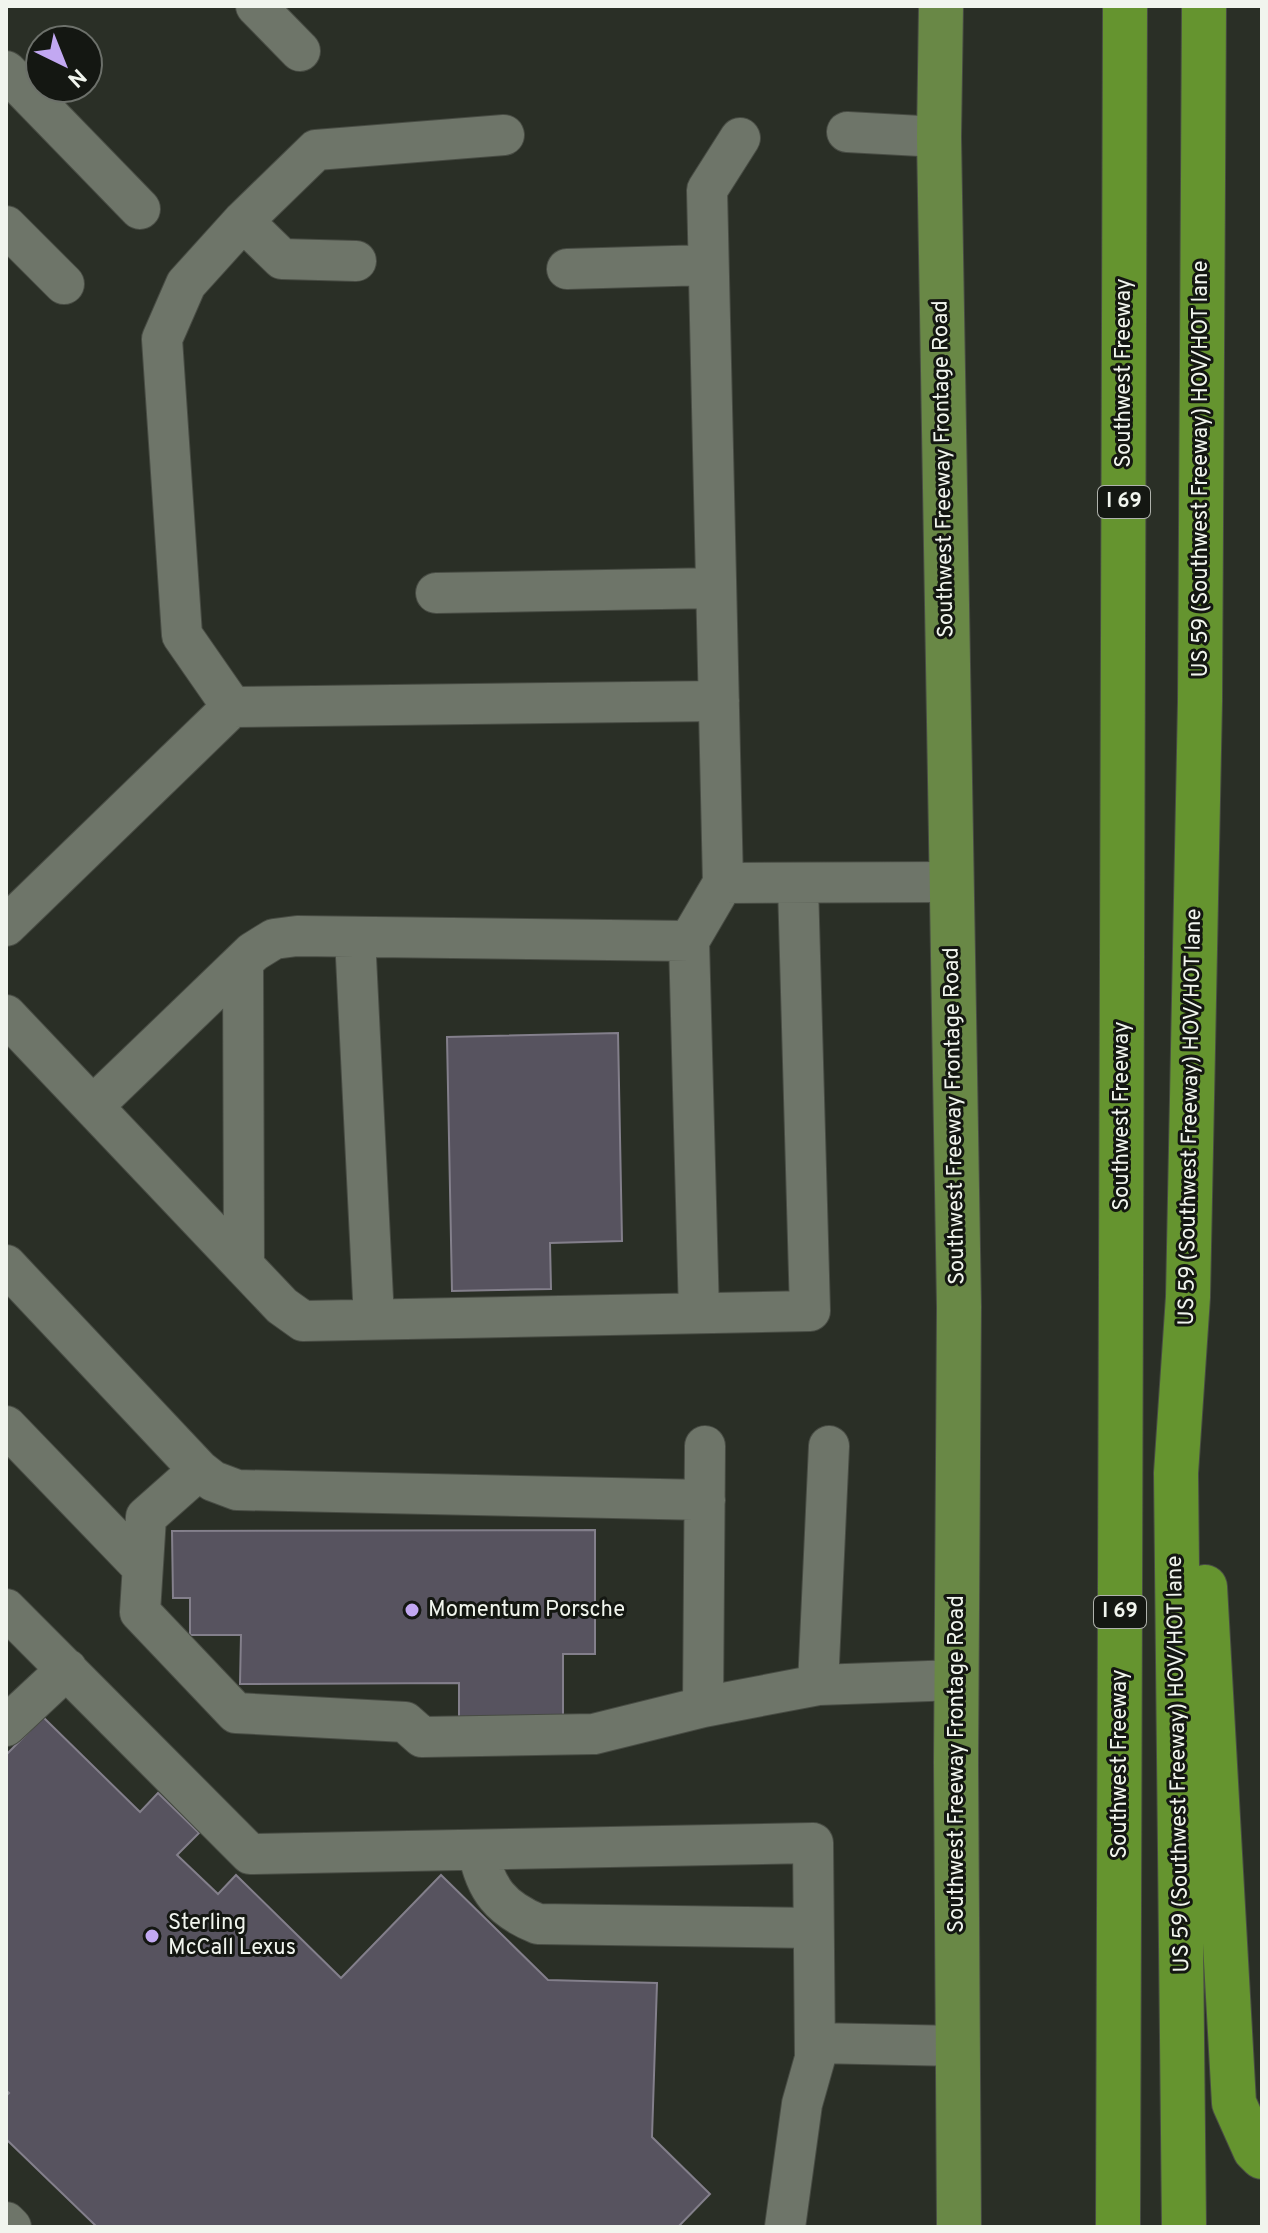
<svg xmlns="http://www.w3.org/2000/svg" width="1268" height="2233" viewBox="0 0 1268 2233" font-family="Overpass,sans-serif">
  <style>
    .building { fill: #57535f; stroke: #837f8b; stroke-width: 2 }
    .lines { fill: none; stroke-linecap: round; stroke-linejoin: round }
    .minor-casing { stroke: #484c44; stroke-width: 42 }
    .major-casing { stroke: #484c44; stroke-width: 46 }
    .highway-casing { stroke: #484c44; stroke-width: 46 }
    .minor { stroke: #6e7569; stroke-width: 40 }
    .major { stroke: #698846; stroke-width: 44 }
    .highway { stroke: #65942f; stroke-width: 44 }
    .poi-dot { fill: #c2a8f2; stroke: #141712; stroke-width: 3 }
    .labels { text-anchor: middle; dominant-baseline: central; stroke-width: 6; stroke-linejoin: round; paint-order: stroke }
    .shield { fill: #141712; stroke: #afb2ac; stroke-width: 2 }
    .shield-label { font-size: 20px; font-weight: bold; fill: #f1f5ee }
    .street-label { font-size: 22px; fill: #f1f5ee; stroke: #141712 }
    .poi-label { font-size: 22px; fill: #f1f5ee; stroke: #141712; text-anchor: start }
  </style>
  <rect width="100%" height="100%" fill="#2a2f26"/>
  <!-- building -->
  <path class="building" d="M618,1033L622,1241L550,1243L551,1289L452,1291L447,1037Z
    M595,1530V1654H563V1719L459,1720V1683L240,1684L241,1635H190V1598H173L172,1531Z
    M43,1717L140,1812L158,1793L199,1833L177,1855L218,1894L236,1875L341,1978L441,1875L548,1980L657,1983L652,2137L710,2194L678,2227H97L6,2139V2096L9,2093L6,2090V1755Z"/>
  <g class="lines">
    <!-- minor casing -->
    <g class="minor-casing">
      <path id="minor" d="M256,6L300,51
        M6,71L140,209
        M847,132L939,137
        M504,135L316,150L243,221L186,284L162,339L182,635L232,707L719,701
        M243,221L282,259L356,261
        M6,226L64,284
        M567,269L708,265
        M436,593L716,588
        M723,883L707,190L740,138
        M6,926L232,707
        M355,937L374,1319
        M243,962L244,1266
        M6,1015L282,1306L303,1321L810,1311L798,885
        M93,1106L253,952L274,939L297,936L689,941
        M6,1265L199,1470L213,1481L237,1490L705,1500
        M699,1313L689,941L723,883L951,882
        M6,1426L141,1566
        M199,1470L146,1517L140,1612L236,1713L405,1722L422,1737L594,1734L703,1707L818,1685L957,1680
        M6,1609L250,1854L813,1843L815,2058L802,2104L785,2227
        M818,1685L829,1446
        M703,1707L705,1446
        M6,1726L67,1669
        M478,1850C485,1889 501,1909 538,1924L813,1928
        M815,2043L958,2046
        M6,2222L11,2227"/>
    </g>
    <!-- major casing -->
    <g class="major-casing">
      <path id="major" d="M941,6L939,137L959,1307L956,1763L959,2227"/>
    </g>
    <!-- highway casing -->
    <g class="highway-casing">
      <path id="highway" d="M1205,1587L1234,2103L1255,2150L1262,2157
        M1118,2227L1125,6
        M1184,2227L1176,1473L1188,1297L1200,701L1204,6"/>
    </g>
    <!-- minor -->
    <use href="#minor" class="minor"/>
    <!-- major -->
    <use href="#major" class="major"/>
    <!-- highway -->
    <use href="#highway" class="highway"/>
  </g>
  <!-- markers -->
  <g class="poi-dot">
    <circle cx="412" cy="1610" r="8"/>
    <circle cx="152" cy="1936" r="8"/>
  </g>
  <g class="labels">
    <!-- shield labels -->
    <g class="shield">
      <rect x="1098" y="486" width="52" height="32" rx="6"/>
      <rect x="1094" y="1596" width="52" height="32" rx="6"/>
    </g>
    <g class="shield-label">
      <text x="1124" y="502">I 69</text>
      <text x="1120" y="1612">I 69</text>
    </g>
    <!-- street labels -->
    <g class="street-label">
      <text transform="translate(1124 373) rotate(-90)">Southwest Freeway</text>
      <text transform="translate(944 469) rotate(-91)">Southwest Freeway Frontage Road</text>
      <text transform="translate(1201 469) rotate(-90)">US 59 (Southwest Freeway) HOV/HOT lane</text>
      <text transform="translate(955 1116) rotate(-91)">Southwest Freeway Frontage Road</text>
      <text transform="translate(1122 1116) rotate(-90)">Southwest Freeway</text>
      <text transform="translate(1191 1117) rotate(-89)">US 59 (Southwest Freeway) HOV/HOT lane</text>
      <text transform="translate(957 1764) rotate(-90)">Southwest Freeway Frontage Road</text>
      <text transform="translate(1120 1764) rotate(-90)">Southwest Freeway</text>
      <text transform="translate(1179 1764) rotate(-91)">US 59 (Southwest Freeway) HOV/HOT lane</text>
    </g>
    <!-- poi labels -->
    <g class="poi-label">
      <text x="428" y="1610">Momentum Porsche</text>
      <text x="168" y="1923">Sterling<tspan x="168" dy="25">McCall Lexus</tspan></text>
    </g>
  </g>
  <!-- border -->
  <rect width="1268" height="2233" fill="none" stroke="#f1f5ee" stroke-width="16"/>
  <!-- north arrow -->
  <g transform="translate(64 64) rotate(137)"><circle r="38" fill="#141712" stroke="#6c706a" stroke-width="2"/>
  <path d="M0-6L14 30L0 20L-14 30Z" fill="#c2a8f2"/>
  <text y="-12" font-size="22" font-weight="bold" text-anchor="middle" fill="#f1f5ee">N</text>
  </g>
</svg>
